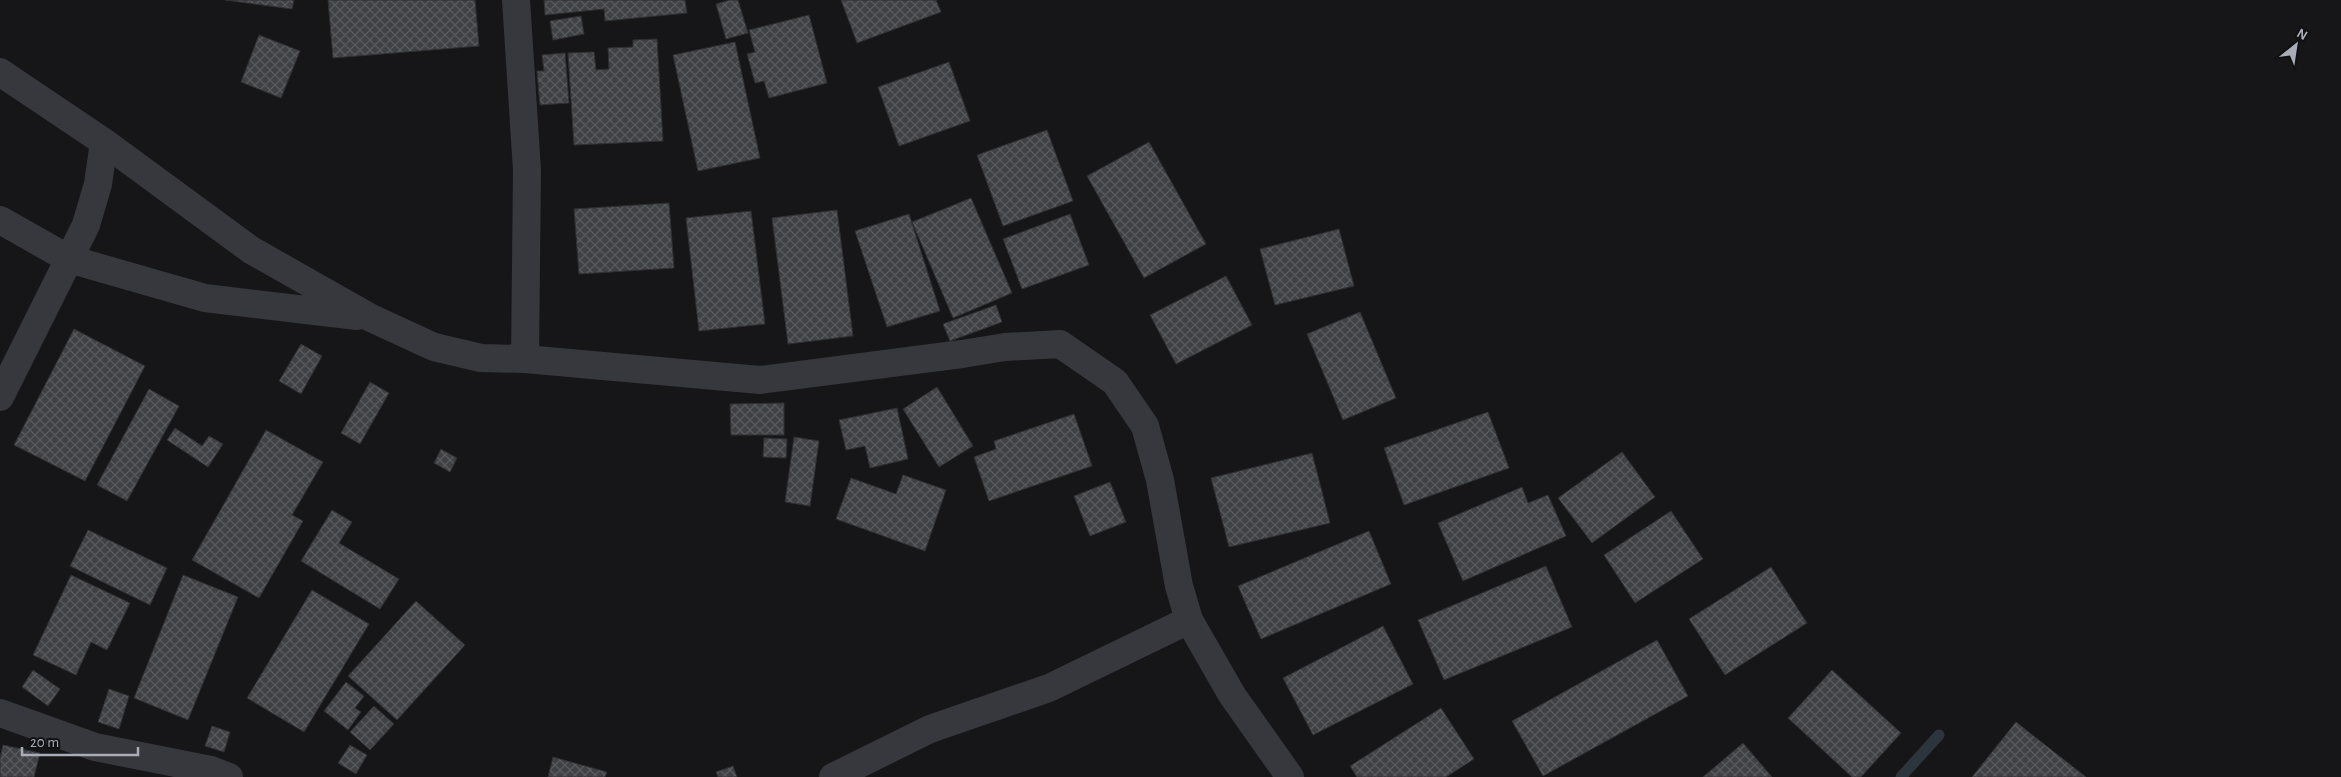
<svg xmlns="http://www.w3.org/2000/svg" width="2341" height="777" viewBox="0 0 2341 777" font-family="'Alegreya Sans',sans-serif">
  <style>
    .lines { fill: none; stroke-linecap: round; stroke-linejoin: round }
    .stream { stroke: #2c353c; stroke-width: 11 }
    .building { fill: url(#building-cross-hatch); stroke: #303034 }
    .minor { stroke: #37383d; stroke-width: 28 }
  </style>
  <defs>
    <pattern id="building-cross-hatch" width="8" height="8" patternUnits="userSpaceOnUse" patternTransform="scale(1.25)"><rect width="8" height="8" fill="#404145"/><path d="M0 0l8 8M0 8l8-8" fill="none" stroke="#595a5e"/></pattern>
  </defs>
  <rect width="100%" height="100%" fill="#161618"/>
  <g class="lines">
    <!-- stream -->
    <path class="stream" d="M1901,777L1939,735"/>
  </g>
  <!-- building -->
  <path class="building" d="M225,0H294L292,9Z
    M328,0H475L479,46L333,58Z
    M544,0H685L687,13L605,21L604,9L545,15Z
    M730,0H738L748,33L726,39L716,4Z
    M841,0H936L941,12L857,43Z
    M809,15L827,83L769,98L764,81L755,83L747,54L755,52L749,30Z
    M581,16L584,34L553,40L550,21Z
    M259,35L300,51L281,98L241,82Z
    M657,39L663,141L574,145L568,53L594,52L596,70L609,69L608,48L633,47V40Z
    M735,42L760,158L698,171L673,55Z
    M565,53L569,103L540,105L537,71H544L542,55Z
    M949,62L970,121L899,146L878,87Z
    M1047,130L1073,201L1003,226L977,155Z
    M1149,142L1206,244L1144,278L1087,176Z
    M971,198L1012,293L953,318L912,222Z
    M669,203L674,268L579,274L574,209Z
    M837,210L853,336L788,344L772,218Z
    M751,211L765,324L699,331L686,218Z
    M909,214L940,311L887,327L855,231Z
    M1070,214L1089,265L1022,289L1003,239Z
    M1339,229L1354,286L1275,305L1260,249Z
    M1226,276L1252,325L1176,364L1150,315Z
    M996,305L1002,322L950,341L943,324Z
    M1360,312L1396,398L1343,420L1307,334Z
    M74,329L145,366L85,481L14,445Z
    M301,344L322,356L301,394L279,381Z
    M370,382L389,393L360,444L341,433Z
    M937,387L973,446L939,467L903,409Z
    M149,389L179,406L127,501L97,485Z
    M784,403V435H731L730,404Z
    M897,408L908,459L870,468L865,446L846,450L839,420Z
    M1488,412L1509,468L1404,505L1384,448Z
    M1074,414L1092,466L989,501L974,457L996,449L994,441Z
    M175,428L202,446L209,436L223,444L208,467L167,440Z
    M266,430L323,462L292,515L303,521L259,598L192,560Z
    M794,437L819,441L810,506L785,502Z
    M764,438L787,439L786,458L763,457Z
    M441,449L457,458L450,472L434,463Z
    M1622,452L1655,497L1592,543L1558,498Z
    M1312,453L1330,523L1229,547L1211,478Z
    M903,475L946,490L925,551L836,519L851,478L896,494Z
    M1110,482L1126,522L1090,536L1074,496Z
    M1522,487L1528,503L1548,495L1566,536L1463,581L1438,523Z
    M332,510L352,522L339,543L399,579L380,609L301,561Z
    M1671,511L1703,559L1635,603L1604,555Z
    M88,530L167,568L150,605L70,566Z
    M1369,531L1391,584L1261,639L1238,586Z
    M1546,566L1572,627L1444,680L1418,620Z
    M1771,567L1807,623L1725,675L1689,619Z
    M71,575L130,603L107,650L91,642L76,675L33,655Z
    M183,575L238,597L188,720L134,698Z
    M312,590L369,624L304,732L247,698Z
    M416,601L465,645L397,720L348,676Z
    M1383,626L1413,684L1313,735L1283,678Z
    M1657,640L1688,696L1543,776L1512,721Z
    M33,670L60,689L48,706L22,687Z
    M1832,670L1901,733L1861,777H1852L1788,718Z
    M346,682L364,696L355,708L361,712L348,730L324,711Z
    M109,689L129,696L119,729L98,722Z
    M374,706L394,724L370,750L350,732Z
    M1441,708L1474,759L1446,777H1357L1350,766Z
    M2016,722L2086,777H1972Z
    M212,726L230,732L224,752L205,746Z
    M1743,743L1772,777H1703Z
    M3,745L40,753L34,777H0V758Z
    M350,745L367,755L356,774L338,763Z
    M553,757L607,772L605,777H548Z
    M733,766L737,777H718L716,772Z"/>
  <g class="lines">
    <!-- minor -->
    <path class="minor" d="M516,0L527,170L525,359
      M0,72L104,142L251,250L371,318L434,347L481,358L525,359L760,380L962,354L1005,347L1060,344L1115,382L1145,426L1160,480L1179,586L1189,620L1232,695L1290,777
      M0,220L69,259L205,298L357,316
      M0,397L86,225L98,184L104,142
      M0,713L95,747L211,770L229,777
      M833,777L930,729L1049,688L1189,620"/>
  </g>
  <!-- north arrow -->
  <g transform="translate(2296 45) rotate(30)" stroke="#111113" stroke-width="4" paint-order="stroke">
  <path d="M0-4L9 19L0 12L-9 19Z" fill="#a8adb8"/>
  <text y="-8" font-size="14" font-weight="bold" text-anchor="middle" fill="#a8adb8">N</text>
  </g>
  <!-- scale -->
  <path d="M22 747v8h116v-8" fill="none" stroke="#a8adb8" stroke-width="2.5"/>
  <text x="30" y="747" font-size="15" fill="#a8adb8" stroke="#111113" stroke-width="4" paint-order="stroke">20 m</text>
</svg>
